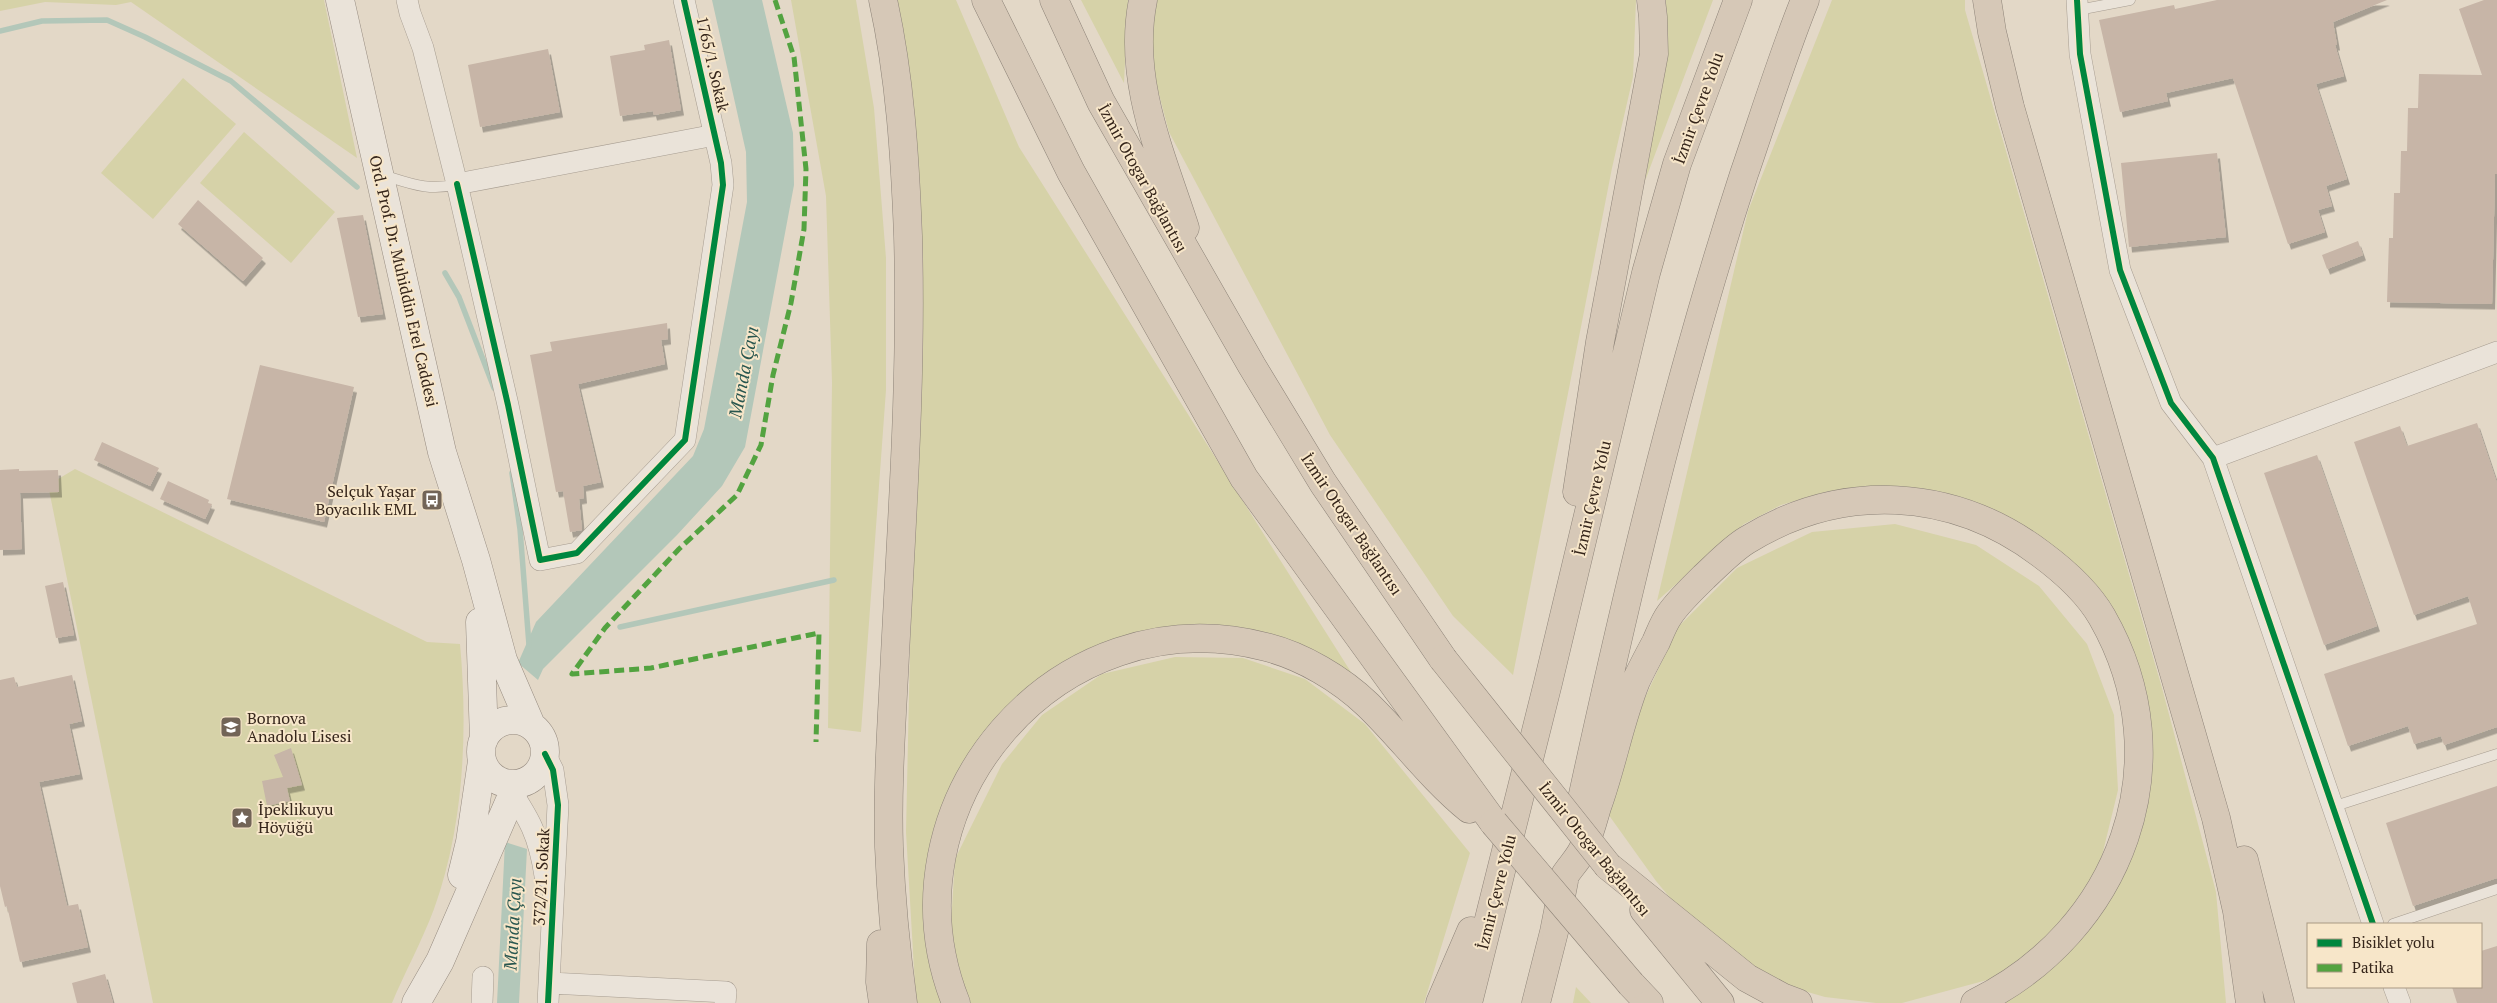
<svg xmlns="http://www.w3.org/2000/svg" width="2497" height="1003" viewBox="0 0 2497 1003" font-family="'PT Serif',serif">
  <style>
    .green { fill: #d6d2a8 }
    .water { fill: #b3c7b9 }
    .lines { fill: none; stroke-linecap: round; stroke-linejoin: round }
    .stream { stroke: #b3c7b9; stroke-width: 5.5 }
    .building { fill: #c7b5a7; filter: url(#shadow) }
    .lane-casing { stroke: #a79d91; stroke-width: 11 }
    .street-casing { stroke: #a79d91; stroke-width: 22 }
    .secondary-casing { stroke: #978c81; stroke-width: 29 }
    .highway-casing { stroke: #8d8378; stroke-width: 29 }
    .lane { stroke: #eae3d9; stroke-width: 10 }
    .street { stroke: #eae3d9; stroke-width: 21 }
    .secondary { stroke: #eae3d9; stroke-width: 28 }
    .highway { stroke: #d6c8b7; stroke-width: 28 }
    .highway-bridge-casing { stroke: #8d8378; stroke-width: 29; stroke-linecap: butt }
    .highway-bridge { stroke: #d6c8b7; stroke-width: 28 }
    .quiet { stroke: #53a340; stroke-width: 5; stroke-dasharray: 10 5; stroke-linecap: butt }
    .cycleway-casing { stroke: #f7e6c9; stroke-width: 9 }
    .cycleway { stroke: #00873e; stroke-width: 6 }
    .labels { text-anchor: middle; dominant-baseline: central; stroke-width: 4; stroke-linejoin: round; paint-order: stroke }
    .street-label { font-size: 16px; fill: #35251a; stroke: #f7e6c9 }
    .poi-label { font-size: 16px; fill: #35251a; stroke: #f7e6c9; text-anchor: start }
    .water-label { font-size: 18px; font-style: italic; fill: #28564f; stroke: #f7e6c9 }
  </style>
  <defs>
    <filter id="shadow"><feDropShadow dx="3" dy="5.5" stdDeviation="0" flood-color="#0004"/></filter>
  </defs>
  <rect width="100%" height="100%" fill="#e3d8c7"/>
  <!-- green -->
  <path class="green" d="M0,0H324L357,158L131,2L116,5L45,2L0,11Z
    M791,0H856L874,108L886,258V390L861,732L828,728L832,382L826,196Z
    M896,0H956L1019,147L1356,680L1238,633L1153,631L1093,653L994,722L969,756L940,812L927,858L924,902L929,950L937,991L943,1003H916L906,832L919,233Z
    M1081,0H1128L1124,83Z
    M1153,0H1636L1633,77L1612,168L1513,675L1453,616L1330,435L1169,132L1148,53Z
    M1666,0H1713L1645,181L1664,68Z
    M1832,0H1965V10L2162,688L2216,892L2226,1003H2002L2012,999L2049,969L2144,801L2152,742L2139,685L2057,550L1891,488L1829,491L1781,505L1744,524L1657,601L1748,211Z
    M183,78L236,124L153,219L101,173Z
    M244,132L335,212L291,263L200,183Z
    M75,469L427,642L460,644C468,731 464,826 434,909C422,941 405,972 392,1003H153L48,485Z
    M1895,524L1976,545L2039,586L2087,644L2114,715L2118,790L2100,864L2059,927L2002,976L1902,1003H1876L1825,997L1769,981L1702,936L1656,881L1608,814L1643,702L1678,627L1737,568L1812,532Z
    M1175,657L1243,658L1305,679L1365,724L1470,853L1424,1003H970L960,982L951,924L955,859L1002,764L1042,715L1102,674Z
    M1576,987L1591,1003H1573Z"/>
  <!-- water -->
  <path class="water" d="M712,0H762L793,133L794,185L745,447L722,486L677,535L543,669L538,680L518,663L536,622L693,456L704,429L747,202L746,152Z
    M505,842L527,849L519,1003H497Z"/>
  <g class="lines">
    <!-- stream -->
    <path class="stream" d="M0,31L42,21L107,20L145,37L231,81L357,187
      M445,273L459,297L494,388
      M512,473L520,529L529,645
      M620,627L834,580"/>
  </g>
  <!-- building -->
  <path class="building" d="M2217,0H2387L2333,22L2337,45H2335L2344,76L2316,84L2347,179L2326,186L2332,206L2318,210L2325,232L2288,244L2233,78L2166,93L2168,101L2120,112L2099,20L2174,5L2175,9Z
    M2484,0H2497V174H2495L2492,304L2387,302L2389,238H2393L2394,193H2400L2401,151H2407L2408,108H2418L2419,74L2482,75L2459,9Z
    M669,40L681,110L654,115L653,111L620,116L610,56L645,50L644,45Z
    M548,49L560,112L480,127L468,65Z
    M2217,153L2226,237L2129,247L2121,163Z
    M198,200L263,258L243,281L178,224Z
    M363,215L383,314L358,317L337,218Z
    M2358,241L2363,255L2327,269L2322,255Z
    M667,323L668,339L661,340L665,364L578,384L601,482L583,486L584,498L579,499L582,530L570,532L563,491L556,492L530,355L552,351L550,342Z
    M260,365L354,387L324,522L227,499Z
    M2477,423L2497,483V727L2444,745L2441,736L2414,744L2408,726L2348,746L2324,674L2477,624L2468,596L2414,615L2354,442L2400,426L2407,446Z
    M102,442L159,468L150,486L94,460Z
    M2317,455L2377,626L2324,645L2264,473Z
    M19,469V471L58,470L59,492L20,493L22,549L0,550V470Z
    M168,481L209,500L208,503L212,504L205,519L160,499Z
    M63,582L74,635L56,638L45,586Z
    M72,675L82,721L69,724L80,774L39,782L67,906L78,904L88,947L20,962L7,906L5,907L0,886V680L14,677L17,687Z
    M291,748L302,785L287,788L286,784L290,801L267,806L262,781L283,777L274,755Z
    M2497,786V878L2413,906L2386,823Z
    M2497,946V1003H2457L2452,987H2481V951Z
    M105,974L113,1003H77L72,983Z"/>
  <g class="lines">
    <!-- lane casing -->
    <g class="lane-casing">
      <path id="lane" d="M2078,10L2130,0
        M383,175C409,183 430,192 457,184
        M2332,807L2497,754
        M2393,924L2497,889"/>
    </g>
    <!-- street casing -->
    <g class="street-casing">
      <path id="street" d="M407,0L410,13L423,48L457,184L715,135
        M2077,0L2080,54L2120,270L2171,403L2213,458L2373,924
        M457,184L508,405L540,560L577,553L685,440L723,185L721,163L684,0
        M2213,458L2497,352
        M545,754L553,770L558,805L548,1003
        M506,784C529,818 539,835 545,876
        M550,983L726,992L725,1003
        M2394,987L2400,1003
        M482,1003L483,977"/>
    </g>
    <!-- secondary casing -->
    <g class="secondary-casing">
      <path id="secondary" d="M340,0L442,452L476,560L503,660L531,725
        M480,622L484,739
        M481 752a32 32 0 1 1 64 0a32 32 0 1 1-64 0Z
        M462,875L470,842L482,761
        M416,1003L440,961L517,784"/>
    </g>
    <!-- highway casing -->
    <g class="highway-casing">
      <path id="highway" d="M883,0C900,77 905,157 908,236C912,376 902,516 895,655C892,719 887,783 889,847C891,899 896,951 903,1003
        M986,0L1071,172L1244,478L1494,823
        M1054,0L1101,102L1252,366L1323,483L1443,659
        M1143,0C1127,79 1161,154 1185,228
        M1987,0L1992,32L2010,107L2216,818L2237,911L2250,1003
        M1577,492L1600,342L1654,54L1653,17L1651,0
        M1577,822C1624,604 1675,386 1744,174C1764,116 1782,57 1805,0
        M2244,860L2280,1003
        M1608,866L1747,978L1782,997L1798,1003
        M1565,875C1571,866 1579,858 1583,849C1589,836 1593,821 1597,807C1612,766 1620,720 1636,681C1642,668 1649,655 1656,642C1660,633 1664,622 1670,614C1679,601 1693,588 1704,577C1717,565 1732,549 1747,540C1842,482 1952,487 2041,554C2064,571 2087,591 2102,617C2185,762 2121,932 1975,1003
        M1644,910L1720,1003
        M881,944L880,982L883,1003
        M1631,984L1649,1003
        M956,1003C877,805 1057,593 1266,647C1302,656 1341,679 1368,705C1403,739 1431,778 1469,809
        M1440,1003L1471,931
        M1468,1003L1548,683L1646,273L1677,164L1738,0
        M1536,1003L1554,932L1564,881"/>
    </g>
    <!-- lane -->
    <use href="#lane" class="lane"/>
    <!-- street -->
    <use href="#street" class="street"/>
    <!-- secondary -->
    <use href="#secondary" class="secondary"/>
    <!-- highway -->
    <use href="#highway" class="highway"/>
    <!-- highway-bridge casing -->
    <g class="highway-bridge-casing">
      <path id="highway-bridge" d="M1443,659L1608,866
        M1494,823L1631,984"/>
    </g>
    <!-- highway-bridge -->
    <use href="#highway-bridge" class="highway-bridge"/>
    <!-- quiet -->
    <path class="quiet" d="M775,0L794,57L806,169L804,229L791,303L773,375L761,445L737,495L679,549L605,628L572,674L651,668L819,633L816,742"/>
    <!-- cycleway casing -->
    <g class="cycleway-casing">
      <path id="cycleway" d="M2077,0L2080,54L2120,270L2171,403L2213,458L2373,924
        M457,184L508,405L540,560L577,553L685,440L723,185L721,163L684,0
        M545,754L553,770L558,805L548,1003"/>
    </g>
    <!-- cycleway -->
    <use href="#cycleway" class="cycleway"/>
  </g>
  <!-- icons -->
  <defs>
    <g id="bus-square" transform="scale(1.125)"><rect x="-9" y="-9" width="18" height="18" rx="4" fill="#726457" stroke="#f7e6c9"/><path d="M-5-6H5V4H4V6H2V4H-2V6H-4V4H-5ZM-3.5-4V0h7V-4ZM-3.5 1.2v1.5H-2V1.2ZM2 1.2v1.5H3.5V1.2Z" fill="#fff"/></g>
    <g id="school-square" transform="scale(1.125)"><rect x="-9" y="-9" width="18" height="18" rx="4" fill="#726457" stroke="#f7e6c9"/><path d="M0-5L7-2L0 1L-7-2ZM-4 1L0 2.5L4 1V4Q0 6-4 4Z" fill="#fff"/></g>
    <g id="sight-square" transform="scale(1.125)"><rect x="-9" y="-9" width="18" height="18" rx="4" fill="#726457" stroke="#f7e6c9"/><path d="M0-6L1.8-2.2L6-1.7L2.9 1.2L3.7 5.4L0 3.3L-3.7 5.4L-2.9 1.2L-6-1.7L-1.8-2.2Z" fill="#fff"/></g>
  </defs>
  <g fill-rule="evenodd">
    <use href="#bus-square" x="432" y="500"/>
    <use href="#school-square" x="231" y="727"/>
    <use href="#sight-square" x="242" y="818"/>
  </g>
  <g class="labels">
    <!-- street labels -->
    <g class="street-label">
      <text transform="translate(713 64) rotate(77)">1765/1. Sokak</text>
      <text transform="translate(1698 108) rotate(-70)">İzmir Çevre Yolu</text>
      <text transform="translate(1143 178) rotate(61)">İzmir Otogar Bağlantısı</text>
      <text transform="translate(404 281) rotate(77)">Ord. Prof. Dr. Muhiddin Erel Caddesi</text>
      <text transform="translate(1592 498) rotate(-77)">İzmir Çevre Yolu</text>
      <text transform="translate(1352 524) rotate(56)">İzmir Otogar Bağlantısı</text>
      <text transform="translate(1595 849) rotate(51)">İzmir Otogar Bağlantısı</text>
      <text transform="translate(541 877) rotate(-87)">372/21. Sokak</text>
      <text transform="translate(1496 892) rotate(-76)">İzmir Çevre Yolu</text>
    </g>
    <!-- poi labels -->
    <g class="poi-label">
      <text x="416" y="491" text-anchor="end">Selçuk Yaşar<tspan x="416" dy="18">Boyacılık EML</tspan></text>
      <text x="247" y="718">Bornova<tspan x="247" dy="18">Anadolu Lisesi</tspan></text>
      <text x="258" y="809">İpeklikuyu<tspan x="258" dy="18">Höyüğü</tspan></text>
    </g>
    <!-- water labels -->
    <g class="water-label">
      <text transform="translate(743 372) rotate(-79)">Manda Çayı</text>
      <text transform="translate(512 924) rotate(-87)">Manda Çayı</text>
    </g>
  </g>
  <!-- legend -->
  <rect x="2307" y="923" width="175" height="65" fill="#f7e6c9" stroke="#a99983"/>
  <rect x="2317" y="939" width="25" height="8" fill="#00873e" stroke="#a99983"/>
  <text x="2352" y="948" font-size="15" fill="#35251a">Bisiklet yolu</text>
  <rect x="2317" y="964" width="25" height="8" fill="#53a340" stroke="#a99983"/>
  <text x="2352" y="973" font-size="15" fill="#35251a">Patika</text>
</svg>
